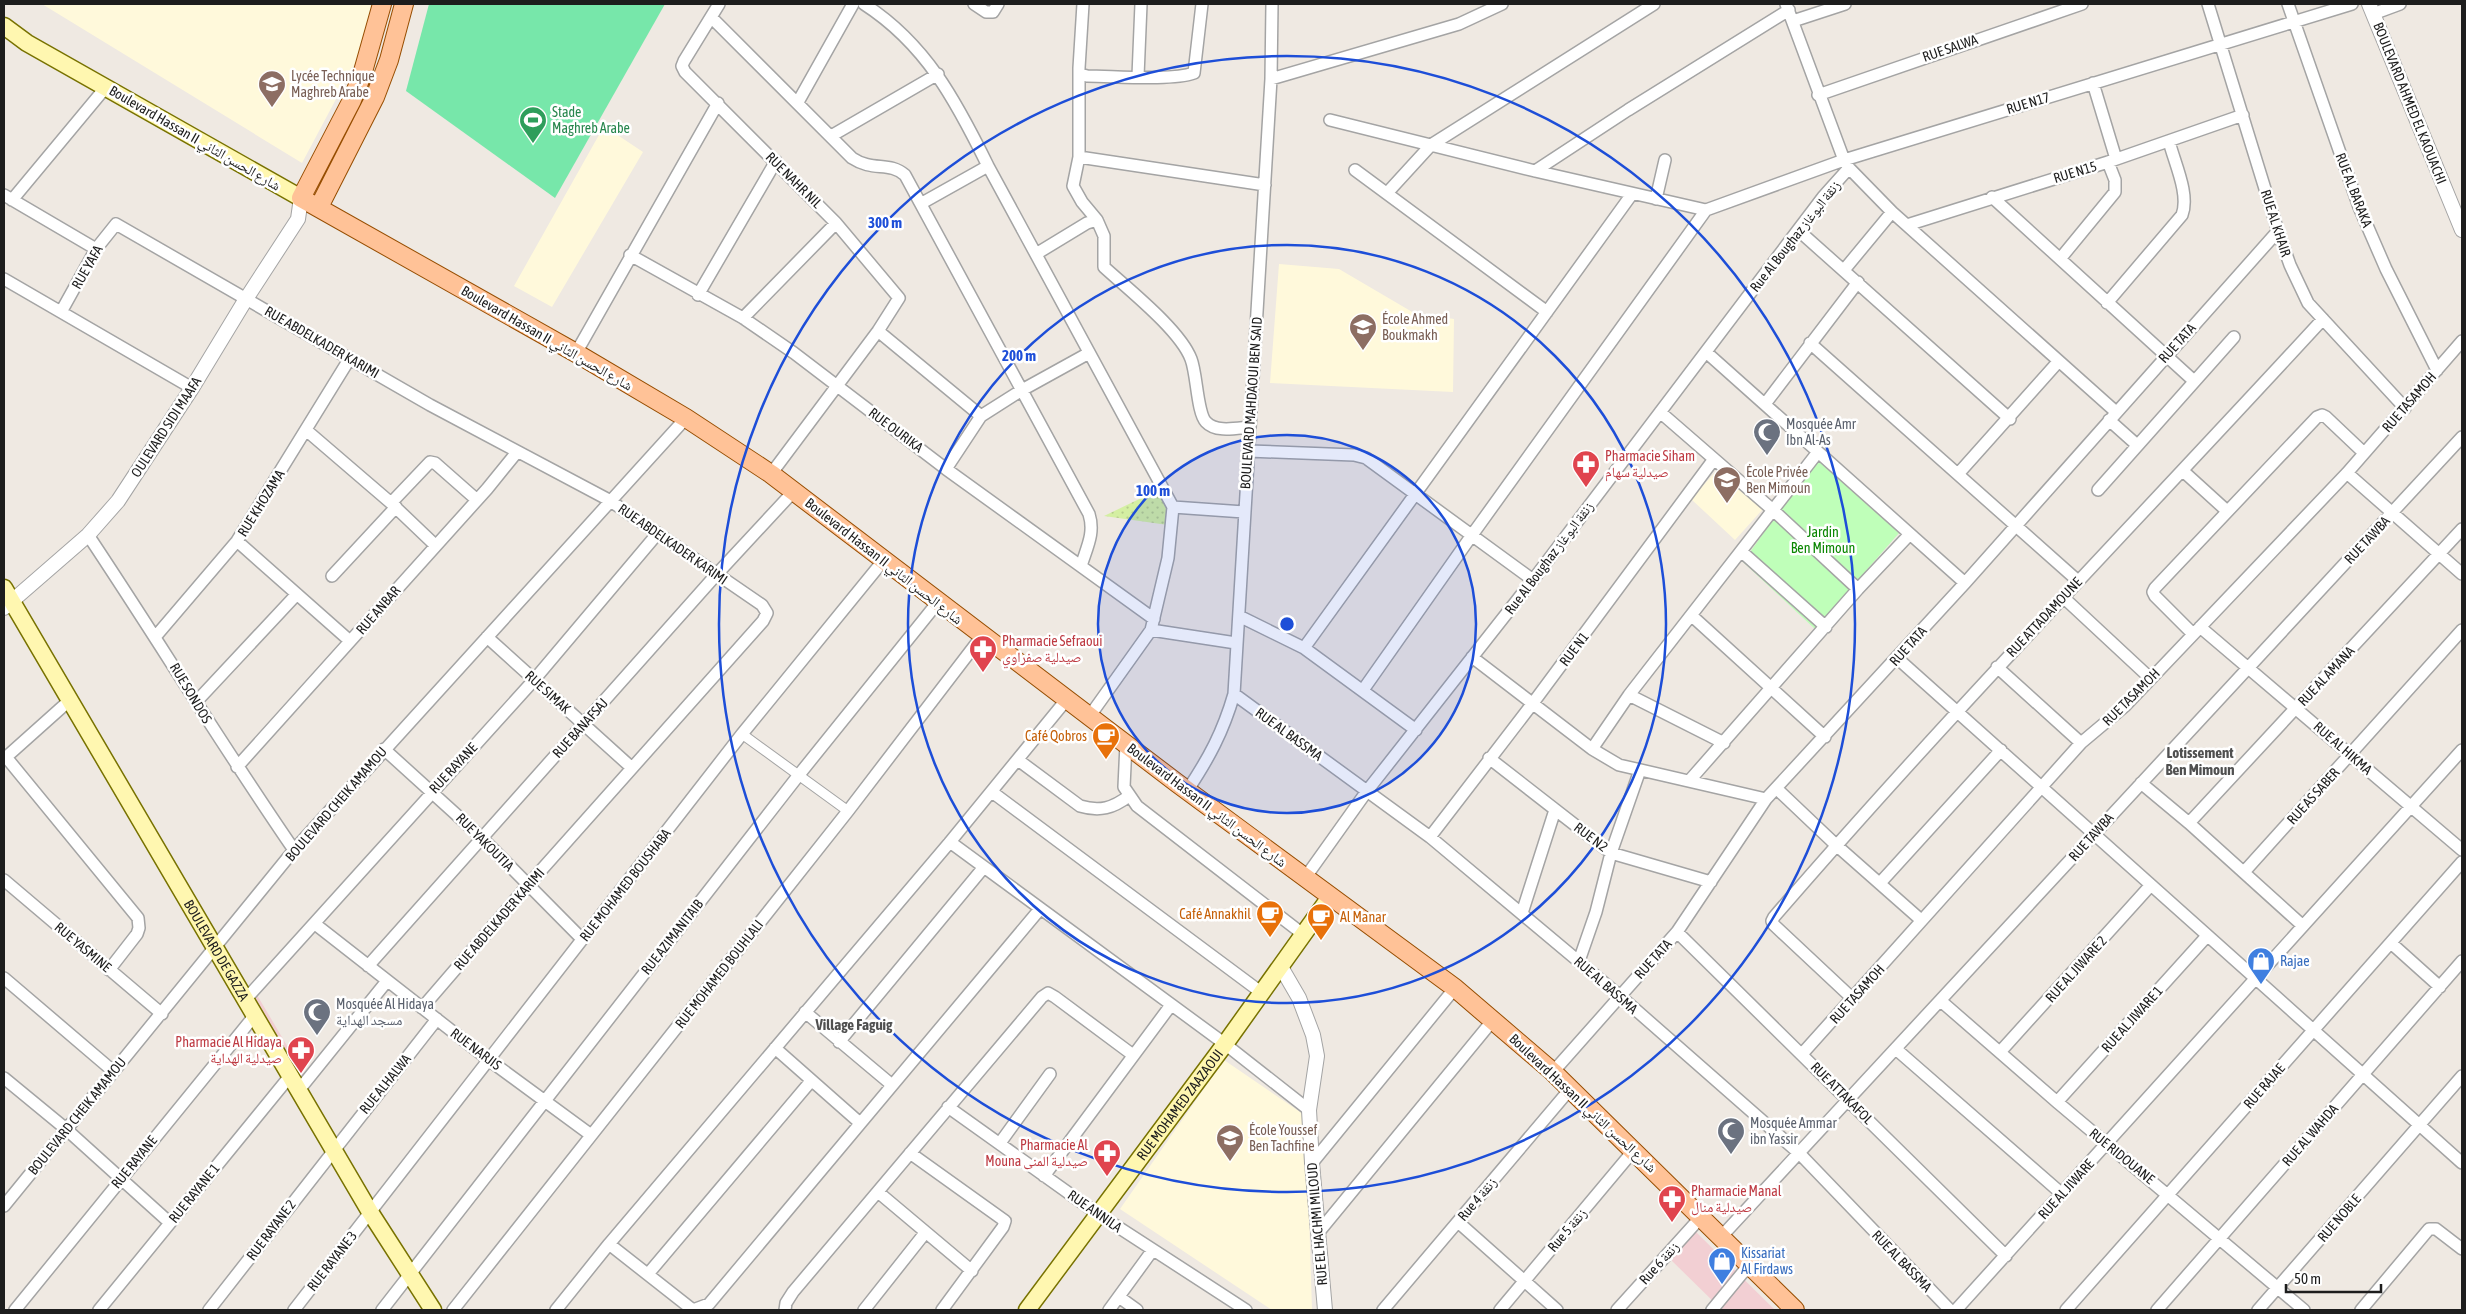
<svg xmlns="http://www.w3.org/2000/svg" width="2466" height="1314" viewBox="0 0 2466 1314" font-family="'Asap Condensed','Noto Naskh Arabic',sans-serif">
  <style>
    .commercial { fill: #f2cfd3 }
    .education { fill: #fff9db }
    .park { fill: #bfffb9 }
    .garden { fill: url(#garden-dots) }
    .pitch { fill: #77e7aa }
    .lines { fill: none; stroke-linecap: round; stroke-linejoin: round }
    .pedestrian-casing { stroke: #a4a4a4; stroke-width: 11 }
    .minor-casing { stroke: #a4a4a4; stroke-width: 14 }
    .tertiary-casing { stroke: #a4a4a4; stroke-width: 16 }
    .secondary-casing { stroke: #787200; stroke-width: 19 }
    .primary-casing { stroke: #964d00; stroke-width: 20 }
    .pedestrian { stroke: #fff; stroke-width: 9 }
    .minor { stroke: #fff; stroke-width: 11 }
    .tertiary { stroke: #fff; stroke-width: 14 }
    .secondary { stroke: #fff7b0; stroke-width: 16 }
    .primary { stroke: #ffc297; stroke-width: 18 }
    .ring { fill: none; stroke: #1d4ed8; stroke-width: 2.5 }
    .labels { text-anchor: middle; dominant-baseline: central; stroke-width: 5; stroke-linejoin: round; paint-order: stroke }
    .street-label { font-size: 14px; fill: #1d1d1d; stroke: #fff }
    .education-label { font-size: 14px; fill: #785e54; stroke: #fff; text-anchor: start }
    .leisure-label { font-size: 14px; fill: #27864d; stroke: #fff; text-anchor: start }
    .worship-label { font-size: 14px; fill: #5b616d; stroke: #fff; text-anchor: start }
    .health-label { font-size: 14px; fill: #be3a42; stroke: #fff; text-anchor: start }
    .park-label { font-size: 14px; fill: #0a8600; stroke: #fff }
    .food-label { font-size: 14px; fill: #c56008; stroke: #fff; text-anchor: end }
    .shop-label { font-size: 14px; fill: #366cbe; stroke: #fff; text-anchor: start }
    .neighbourhood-label { font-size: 15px; font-weight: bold; fill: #505050; stroke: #fff }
    .centre { fill: #1d4ed8; stroke: #fff; stroke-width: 2.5 }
    .ring-label { font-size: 15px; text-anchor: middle; font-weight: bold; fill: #1d4ed8; stroke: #fff; stroke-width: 5; stroke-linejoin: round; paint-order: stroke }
  </style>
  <defs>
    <pattern id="garden-dots" width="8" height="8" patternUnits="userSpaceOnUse" patternTransform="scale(1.25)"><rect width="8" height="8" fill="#d4efa2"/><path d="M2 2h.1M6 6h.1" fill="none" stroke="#b6cc8b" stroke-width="1.8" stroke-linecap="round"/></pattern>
  </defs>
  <rect width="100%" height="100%" fill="#efe9e2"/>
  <!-- commercial -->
  <path class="commercial" d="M257,995L305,1076L299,1085L251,1002Z
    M1696,1232L1775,1310H1722L1670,1259Z"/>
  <!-- education -->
  <path class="education" d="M42,4H372L360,54L302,163Z
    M604,126L643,152L552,307L514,286Z
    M1279,264L1339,269L1414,313L1454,319L1453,392L1270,383Z
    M1718,469L1763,509L1735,540L1691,499Z
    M1224,1060L1306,1116L1312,1310H1272L1120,1209Z"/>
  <!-- park -->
  <path class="park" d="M1816,459L1899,533L1815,629L1743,562Z"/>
  <!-- garden -->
  <path class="garden" d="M1158,490L1169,506L1168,525L1104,516Z"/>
  <!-- pitch -->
  <path class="pitch" d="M429,4H665L555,198L406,91Z"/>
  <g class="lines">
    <!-- pedestrian casing -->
    <g class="pedestrian-casing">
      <path id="pedestrian" d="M742,734L848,811"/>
    </g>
    <!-- minor casing -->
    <g class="minor-casing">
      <path id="minor" d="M719,4L684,61L682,66L685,72L836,223L899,298L878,331L771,474
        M864,4C926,44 956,101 988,166L1173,507L1168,558L1151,630L1089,717
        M974,4L986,12H993L998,4
        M1083,4L1079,68V157L1073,186L1082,202L1097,220
        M1786,4L1844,160L1849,168L1892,212L2116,412
        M2208,4L2278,231L2290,265L2308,303L2405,408
        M2288,4L2359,207L2386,269L2437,370
        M2373,14L2400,4
        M712,18L852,158C873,172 889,161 905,175L1089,514C1095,533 1087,547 1081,566
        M1793,21L1845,4
        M1080,74L1087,76C1114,76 1171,81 1194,73L1202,4
        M1138,76L1141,4
        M1271,79L1459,24L1502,4
        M2093,83L2116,159
        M1818,95L2082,4
        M798,102L853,4
        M1330,120L1535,171L1706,210
        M831,136L938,74
        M1079,157L1265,185
        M1355,170L1547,312
        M1535,171L1628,110L1789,10
        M1388,192L1431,145L1654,4
        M4,195L96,249
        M1992,197L2194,381
        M1656,199L1665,160
        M12,200L106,87
        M922,203L988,166
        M1706,210L1844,160L2352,4
        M1907,225L2108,162L2243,115
        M1798,230L2010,419
        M1036,254L1087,223L1097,220L1104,236V267C1128,289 1180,330 1191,359C1197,374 1197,413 1206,422C1216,433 1237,428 1250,427
        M630,255L743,318L794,353L946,469L1154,619
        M2060,259L2115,192V180L2108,162
        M1844,270L1892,212
        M4,279L192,388
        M698,295L776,161
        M2107,303L2182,215C2190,194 2174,162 2169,141
        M61,312L96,249L116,224L430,405L609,500L762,605L767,613L763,621L528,885L422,1008
        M743,318L836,223
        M878,331L981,416
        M1810,343L2078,581
        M1706,352L1965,583
        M576,353L718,103
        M1765,404L1858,282
        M1660,412L1774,511L1858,589
        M2109,420L2137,445
        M306,430L391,503L435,545
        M1249,451L1354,455L1366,458L1533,580
        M946,469L981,416L1022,390L1089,353
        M2183,471L2227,511
        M2347,473L2462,574
        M1958,474L2058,362
        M2098,490L2234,337
        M391,503L430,462L435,463L477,500
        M1173,507L1244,512
        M88,535C158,640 223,747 294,850
        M237,541L350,641
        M1742,552L1826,627
        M332,576L396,507
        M2063,597L2150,678
        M1239,616L1304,648L1416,730
        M1692,616L1825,737
        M2200,627L2462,850
        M1151,630L1236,643
        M2193,634L2155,596L2153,592L2155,588L2317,417L2322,415L2326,417L2364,453
        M156,636L237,541L350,358
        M487,637L632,768
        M1304,648L1632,194
        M1472,657L1592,749L1619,765L1766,799
        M1897,658L2462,1163
        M1997,667L2081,743
        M1363,690L1472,535L1706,210
        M1234,694L1430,837L1620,996L1799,1153L1950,1310
        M1629,695L1724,743
        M196,702L297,594
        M1126,744L1124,787L1137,806L1304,935
        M384,749L481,837L582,939
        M1592,749L1629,695L1818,452
        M6,757L138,918L139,928L137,934L109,970
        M1489,758L1611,853L1711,882
        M4,759L70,700
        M1018,760L1080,806C1100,812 1113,808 1129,796
        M237,767L487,489L517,452
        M1690,780L1858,589L1910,534
        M2141,783L2189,823L2303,926
        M1776,788L1836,845L1921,920
        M1187,791C1209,758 1223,732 1234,694L1271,79L1272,4
        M992,792L1262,993
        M2189,823L2462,529
        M1430,837L1533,703L1714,459
        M950,842L1225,1044L1309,1110
        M2244,872L2462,630
        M1305,878L1367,791L1533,580L1823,197L1849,168
        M4,880L162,1014
        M1880,883L2001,750
        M1522,913L1555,810
        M315,924L489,1060L591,1135
        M1677,932L2006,1256
        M2391,943L2440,987
        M1579,961L1596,912L1611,853L1640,770
        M368,966L716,575L793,492
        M4,978L113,1071
        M1853,999L1774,925L1772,921L1774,917C1951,712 2140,518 2323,319
        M245,1000L534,680L658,533
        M1942,1002L2057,1102L2304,1310
        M805,1012L892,1085
        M839,1042L984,867
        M775,1048L860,1123
        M1897,1050L2062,1194
        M2000,1052L2150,886
        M1802,1054L2081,743L2125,706L2347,473L2462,341
        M1553,1072L1677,932L1766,799L1965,583L2278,231
        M4,1078L66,1129L170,1223
        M299,1090L387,981
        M2057,1102L2207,936
        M948,1107L1098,1214L1246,1310
        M1000,1143L1050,1074
        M910,1153L1005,1221L1003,1227L942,1310
        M1312,1163L1455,988
        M1044,1176L1171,1005
        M878,1192L972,1271
        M4,1206L294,850L686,418
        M1458,1222L1557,1310
        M1318,1233L1493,1020
        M1721,1237C1969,971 2214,703 2462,437
        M609,1244L693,1310L709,1304L1040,909
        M648,1274L811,1081
        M1119,1297L1137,1310
        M15,1310L255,1015
        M99,1310L290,1076
        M209,1310L437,1019
        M294,1310L742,734L883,561
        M382,1310L798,776L938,602
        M453,1310L848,811L982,636
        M556,1310L609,1244L950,842L1067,699
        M785,1310L786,1303L793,1292L1042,997L1048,993L1055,997L1133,1055
        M864,1310L925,1233
        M1109,1310L1152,1251
        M1383,1310L1571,1088
        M1500,1310L1634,1150
        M1617,1310L1701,1217
        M1712,1310L1749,1265
        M1956,1310L2462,750
        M2066,1310L2462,862
        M2157,1310L2462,961
        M2258,1310L2462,1076
        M2361,1310L2429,1229H2436L2462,1249"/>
    </g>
    <!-- tertiary casing -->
    <g class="tertiary-casing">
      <path id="tertiary" d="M2369,4L2462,230
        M4,608L88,535L118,501L192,388L246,299L298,219L301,198
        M1281,967L1299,998L1313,1035L1317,1056L1309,1110L1312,1163L1325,1310"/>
    </g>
    <!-- secondary casing -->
    <g class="secondary-casing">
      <g id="secondary">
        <path d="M4,26L27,43L301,198"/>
        <path id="s1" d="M4,588L370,1212L433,1310"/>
        <path id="s2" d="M1027,1310L1225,1044L1330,897"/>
      </g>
    </g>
    <!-- primary casing -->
    <g class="primary-casing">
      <path id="primary" d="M382,4L362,75L352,100L301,198L576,353L686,418L771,474L1177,783L1455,988L1553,1072L1795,1310
        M319,207L375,97L389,60L404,4"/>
    </g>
    <!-- pedestrian -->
    <use href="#pedestrian" class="pedestrian"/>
    <!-- minor -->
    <use href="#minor" class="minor"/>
    <!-- tertiary -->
    <use href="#tertiary" class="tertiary"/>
    <!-- secondary -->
    <use href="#secondary" class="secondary"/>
    <!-- primary -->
    <use href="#primary" class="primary"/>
  </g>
  <!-- distance rings -->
  <circle cx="1287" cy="624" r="189" fill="#1d4ed8" fill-opacity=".12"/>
  <g class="ring">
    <circle cx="1287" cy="624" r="189"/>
    <circle cx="1287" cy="624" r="379"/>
    <circle cx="1287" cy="624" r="568"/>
  </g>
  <!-- icons -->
  <defs>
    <g id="school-pin" transform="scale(1.4375)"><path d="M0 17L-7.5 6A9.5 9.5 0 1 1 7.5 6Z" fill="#8d6e63" stroke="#fff"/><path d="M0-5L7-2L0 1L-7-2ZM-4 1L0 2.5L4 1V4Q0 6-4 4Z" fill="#fff"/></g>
    <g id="stadium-pin" transform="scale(1.4375)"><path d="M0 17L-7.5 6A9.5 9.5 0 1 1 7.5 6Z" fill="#2e9e5b" stroke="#fff"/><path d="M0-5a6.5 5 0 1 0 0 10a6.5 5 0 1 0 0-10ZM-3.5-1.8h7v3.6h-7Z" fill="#fff"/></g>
    <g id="mosque-pin" transform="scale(1.4375)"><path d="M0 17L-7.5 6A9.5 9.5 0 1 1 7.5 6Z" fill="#6b7280" stroke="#fff"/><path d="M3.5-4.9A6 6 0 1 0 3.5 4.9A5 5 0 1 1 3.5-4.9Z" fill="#fff"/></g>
    <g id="pharmacy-pin" transform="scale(1.4375)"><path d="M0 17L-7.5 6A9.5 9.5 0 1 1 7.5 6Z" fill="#e0444e" stroke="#fff"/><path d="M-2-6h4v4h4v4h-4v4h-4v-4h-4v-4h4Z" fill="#fff"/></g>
    <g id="cafe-pin" transform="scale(1.4375)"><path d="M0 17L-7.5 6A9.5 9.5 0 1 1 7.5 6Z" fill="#e8710a" stroke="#fff"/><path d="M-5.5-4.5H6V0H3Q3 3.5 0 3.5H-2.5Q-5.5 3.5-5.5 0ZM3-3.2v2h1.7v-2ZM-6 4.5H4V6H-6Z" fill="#fff"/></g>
    <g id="shop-pin" transform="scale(1.4375)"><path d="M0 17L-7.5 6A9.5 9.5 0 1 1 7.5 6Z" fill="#3f7fe0" stroke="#fff"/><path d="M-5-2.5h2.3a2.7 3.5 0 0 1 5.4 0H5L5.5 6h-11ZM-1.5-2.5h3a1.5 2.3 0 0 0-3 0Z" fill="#fff"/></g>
  </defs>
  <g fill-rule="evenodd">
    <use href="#school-pin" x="272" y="84"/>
    <use href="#stadium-pin" x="533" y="120"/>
    <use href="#school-pin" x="1363" y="327"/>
    <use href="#mosque-pin" x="1767" y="432"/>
    <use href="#pharmacy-pin" x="1586" y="464"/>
    <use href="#school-pin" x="1727" y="480"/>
    <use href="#pharmacy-pin" x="983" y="649"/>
    <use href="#cafe-pin" x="1106" y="736"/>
    <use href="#cafe-pin" x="1270" y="914"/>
    <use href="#cafe-pin" x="1321" y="917"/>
    <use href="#shop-pin" x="2261" y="961"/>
    <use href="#mosque-pin" x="317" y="1012"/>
    <use href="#pharmacy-pin" x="301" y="1050"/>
    <use href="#mosque-pin" x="1731" y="1131"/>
    <use href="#school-pin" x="1230" y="1138"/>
    <use href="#pharmacy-pin" x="1107" y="1153"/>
    <use href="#pharmacy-pin" x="1672" y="1199"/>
    <use href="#shop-pin" x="1722" y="1261"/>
  </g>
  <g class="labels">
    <!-- street labels -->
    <g class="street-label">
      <text transform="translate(1950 48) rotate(-19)">RUE SALWA</text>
      <text transform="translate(2028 103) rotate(-17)">RUE N17</text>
      <text transform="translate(2410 103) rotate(68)">BOULEVARD AHMED EL KAOUACHI</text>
      <text transform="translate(195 138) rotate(30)">Boulevard Hassan II شارع الحسن الثاني</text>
      <text transform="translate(2075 172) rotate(-17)">RUE N15</text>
      <text transform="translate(794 180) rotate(45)">RUE NAHR NIL</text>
      <text transform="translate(2354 190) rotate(69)">RUE AL BARAKA</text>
      <text transform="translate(2276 223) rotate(72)">RUE AL KHAIR</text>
      <text transform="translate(1795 236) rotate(-52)">Rue Al Boughaz زنقة البوغاز</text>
      <text transform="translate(87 267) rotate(-60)">RUE YAFA</text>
      <text transform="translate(547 338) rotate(30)">Boulevard Hassan II شارع الحسن الثاني</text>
      <text transform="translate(322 342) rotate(30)">RUE ABDELKADER KARIMI</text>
      <text transform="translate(2177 343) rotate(-48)">RUE TATA</text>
      <text transform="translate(2409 402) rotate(-49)">RUE TASAMOH</text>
      <text transform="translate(1251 403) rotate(-86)">BOULEVARD MAHDAOUI BEN SAID</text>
      <text transform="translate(166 427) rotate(-57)">OULEVARD SIDI MAAFA</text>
      <text transform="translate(896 430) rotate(37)">RUE OURIKA</text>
      <text transform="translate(261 503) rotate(-58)">RUE KHOZAMA</text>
      <text transform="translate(2367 540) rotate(-47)">RUE TAWBA</text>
      <text transform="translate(673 544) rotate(35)">RUE ABDELKADER KARIMI</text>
      <text transform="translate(1549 558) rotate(-53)">Rue Al Boughaz زنقة البوغاز</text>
      <text transform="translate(884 561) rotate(38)">Boulevard Hassan II شارع الحسن الثاني</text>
      <text transform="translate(378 610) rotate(-49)">RUE ANBAR</text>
      <text transform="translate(2044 617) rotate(-47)">RUE ATTADAMOUNE</text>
      <text transform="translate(1908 646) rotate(-48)">RUE TATA</text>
      <text transform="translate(1574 649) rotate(-53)">RUE N1</text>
      <text transform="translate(2326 676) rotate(-47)">RUE AL AMANA</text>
      <text transform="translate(548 692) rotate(42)">RUE SIMAK</text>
      <text transform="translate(191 693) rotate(59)">RUE SONDOS</text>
      <text transform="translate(2131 697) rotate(-45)">RUE TASAMOH</text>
      <text transform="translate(580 728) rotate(-48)">RUE BANAFSAJ</text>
      <text transform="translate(1289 734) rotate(36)">RUE AL BASSMA</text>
      <text transform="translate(2343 748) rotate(41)">RUE AL HIKMA</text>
      <text transform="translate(453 768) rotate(-47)">RUE RAYANE</text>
      <text transform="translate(2313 796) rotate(-48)">RUE AS SABER</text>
      <text transform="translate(336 804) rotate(-49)">BOULEVARD CHEIK AMAMOU</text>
      <text transform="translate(1207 805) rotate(37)">Boulevard Hassan II شارع الحسن الثاني</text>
      <text transform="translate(1591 837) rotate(37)">RUE N2</text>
      <text transform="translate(2091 837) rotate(-48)">RUE TAWBA</text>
      <text transform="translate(485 842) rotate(45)">RUE YAKOUTIA</text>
      <text transform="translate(625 885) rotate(-52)">RUE MOHAMED BOUSHABA</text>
      <text transform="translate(499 919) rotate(-49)">RUE ABDELKADER KARIMI</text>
      <text transform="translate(672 937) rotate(-52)">RUE AZIMANITAIB</text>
      <text transform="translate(83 947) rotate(40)">RUE YASMINE</text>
      <text stroke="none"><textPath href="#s1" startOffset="420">BOULEVARD DE GAZZA</textPath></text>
      <text transform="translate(1653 959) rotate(-48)">RUE TATA</text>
      <text transform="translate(2076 969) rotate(-48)">RUE AL JIWARE 2</text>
      <text transform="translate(719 974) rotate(-52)">RUE MOHAMED BOUHLALI</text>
      <text transform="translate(1606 985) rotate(41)">RUE AL BASSMA</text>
      <text transform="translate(1857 994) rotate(-48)">RUE TASAMOH</text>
      <text transform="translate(2132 1019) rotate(-48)">RUE AL JIWARE 1</text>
      <text transform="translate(476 1049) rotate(37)">RUE NARJIS</text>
      <text transform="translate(385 1084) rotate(-51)">RUE ALHALWA</text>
      <text transform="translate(2264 1086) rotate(-49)">RUE RAJAE</text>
      <text transform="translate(1842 1093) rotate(45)">RUE ATTAKAFOL</text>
      <text transform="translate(1583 1103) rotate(43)">Boulevard Hassan II شارع الحسن الثاني</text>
      <text stroke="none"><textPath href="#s2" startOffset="256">RUE MOHAMED ZAAZAOUI</textPath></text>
      <text transform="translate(77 1116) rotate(-51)">BOULEVARD CHEIK AMAMOU</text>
      <text transform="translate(2310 1135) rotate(-49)">RUE AL WAHDA</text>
      <text transform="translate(2122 1156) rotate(39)">RUE RIDOUANE</text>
      <text transform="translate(134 1162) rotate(-51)">RUE RAYANE</text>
      <text transform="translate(2066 1189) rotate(-48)">RUE AL JIWARE</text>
      <text transform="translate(194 1193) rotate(-51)">RUE RAYANE 1</text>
      <text transform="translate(1477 1199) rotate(-50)">Rue 4 زنقة</text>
      <text transform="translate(1095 1211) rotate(35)">RUE ANNILA</text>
      <text transform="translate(2339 1218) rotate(-49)">RUE NOBLE</text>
      <text transform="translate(1317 1224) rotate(-95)">RUE EL HACHMI MILOUD</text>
      <text transform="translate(271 1230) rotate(-53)">RUE RAYANE 2</text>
      <text transform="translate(1567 1230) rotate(-50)">Rue 5 زنقة</text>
      <text transform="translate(332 1261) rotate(-52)">RUE RAYANE 3</text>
      <text transform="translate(1902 1261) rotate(46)">RUE AL BASSMA</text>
      <text transform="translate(1659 1263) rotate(-48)">Rue 6 زنقة</text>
    </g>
    <!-- education labels -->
    <g class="education-label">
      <text x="291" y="76">Lycée Technique<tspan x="291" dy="16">Maghreb Arabe</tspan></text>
      <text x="1382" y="319">École Ahmed<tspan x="1382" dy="16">Boukmakh</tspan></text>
      <text x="1746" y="472">École Privée<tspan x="1746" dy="16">Ben Mimoun</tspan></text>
      <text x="1249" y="1130">École Youssef<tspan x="1249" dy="16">Ben Tachfine</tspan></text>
    </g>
    <!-- leisure labels -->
    <g class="leisure-label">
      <text x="552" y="112">Stade<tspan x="552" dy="16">Maghreb Arabe</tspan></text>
    </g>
    <!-- worship labels -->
    <g class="worship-label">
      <text x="1786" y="424">Mosquée Amr<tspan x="1786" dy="16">Ibn Al-As</tspan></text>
      <text x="336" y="1004">Mosquée Al Hidaya<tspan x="336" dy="16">مسجد الهداية</tspan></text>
      <text x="1750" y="1123">Mosquée Ammar<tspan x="1750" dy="16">ibn Yassir</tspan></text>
    </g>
    <!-- health labels -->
    <g class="health-label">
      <text x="1605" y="456">Pharmacie Siham<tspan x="1605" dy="16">صيدلية سهام</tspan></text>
      <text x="1002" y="641">Pharmacie Sefraoui<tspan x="1002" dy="16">صيدلية صفراوي</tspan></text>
      <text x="282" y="1042" text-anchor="end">Pharmacie Al Hidaya<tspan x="282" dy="16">صيدلية الهداية</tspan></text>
      <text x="1088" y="1145" text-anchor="end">Pharmacie Al<tspan x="1088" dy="16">Mouna صيدلية المنى</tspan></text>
      <text x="1691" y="1191">Pharmacie Manal<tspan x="1691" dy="16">صيدلية منال</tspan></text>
    </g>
    <!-- park labels -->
    <g class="park-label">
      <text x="1823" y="532">Jardin<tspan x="1823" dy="16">Ben Mimoun</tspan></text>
    </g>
    <!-- food labels -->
    <g class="food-label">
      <text x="1087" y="736">Café Qobros</text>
      <text x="1251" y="914">Café Annakhil</text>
      <text x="1340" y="917" text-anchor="start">Al Manar</text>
    </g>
    <!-- shop labels -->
    <g class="shop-label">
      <text x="2280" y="961">Rajae</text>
      <text x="1741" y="1253">Kissariat<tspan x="1741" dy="16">Al Firdaws</tspan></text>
    </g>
    <!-- neighbourhood labels -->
    <g class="neighbourhood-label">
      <text x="2200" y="752">Lotissement<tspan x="2200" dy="17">Ben Mimoun</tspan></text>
      <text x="854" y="1024">Village Faguig</text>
    </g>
  </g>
  <circle cx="1287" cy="624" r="8" class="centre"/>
  <g class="ring-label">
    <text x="885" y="228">300 m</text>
    <text x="1019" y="361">200 m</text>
    <text x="1153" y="496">100 m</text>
  </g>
  <!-- border -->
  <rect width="2466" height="1314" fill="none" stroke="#1d1d1d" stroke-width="10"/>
  <!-- scale -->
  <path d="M2286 1284v8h95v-8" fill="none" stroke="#1d1d1d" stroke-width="2.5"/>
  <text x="2294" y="1284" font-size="15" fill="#1d1d1d" stroke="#ffffff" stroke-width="4" paint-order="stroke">50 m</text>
</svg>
